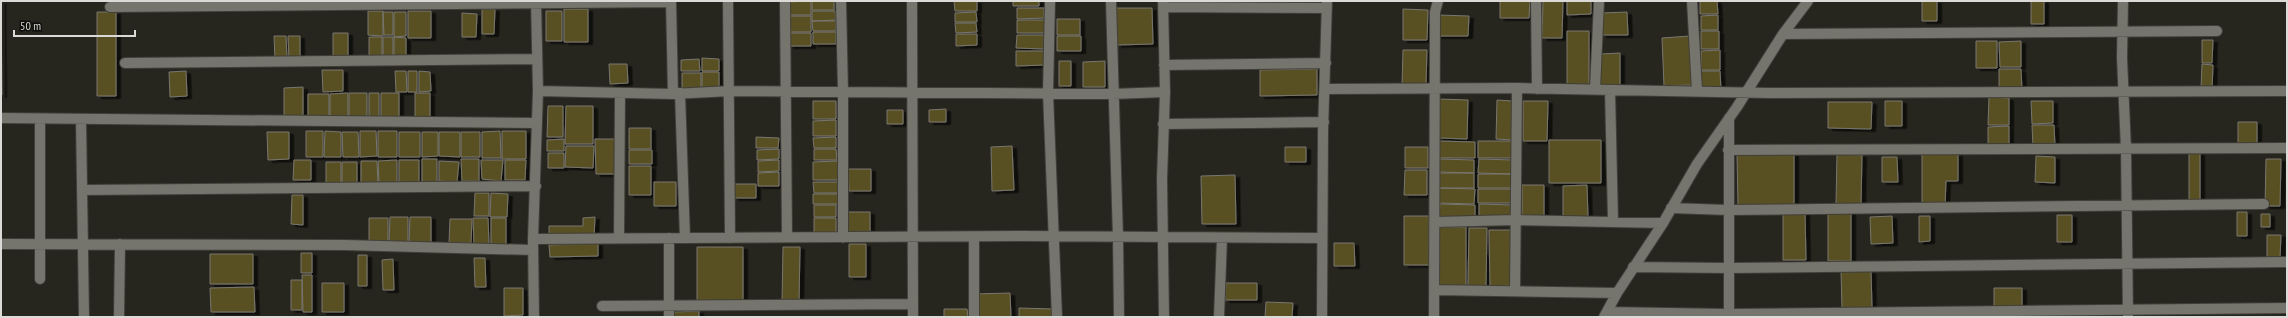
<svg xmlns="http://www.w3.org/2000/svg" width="2288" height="318" viewBox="0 0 2288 318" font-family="'PT Sans Narrow',sans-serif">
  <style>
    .building { fill: #595023; stroke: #78766f; filter: url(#shadow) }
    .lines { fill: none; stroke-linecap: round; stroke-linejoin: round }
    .street-casing { stroke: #403f39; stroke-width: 12 }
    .street { stroke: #75746d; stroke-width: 10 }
  </style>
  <defs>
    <filter id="shadow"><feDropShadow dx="4.5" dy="2.5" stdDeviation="0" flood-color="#0009"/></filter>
  </defs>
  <rect width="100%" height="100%" fill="#26251e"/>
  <!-- building -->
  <path class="building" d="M1,1L2,95H1Z
    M811,1V15H788V2Z
    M812,1H834V10H812Z
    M954,1H977V11H955Z
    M1013,1H1039V6H1013Z
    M1500,1H1530L1529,18H1500Z
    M1543,1H1563L1562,38H1542Z
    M1567,1H1591V14L1567,15Z
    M1700,1H1717L1718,14H1700Z
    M1922,1H1937V21H1922Z
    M2031,1H2044V24H2031Z
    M1017,8H1044V18L1017,19Z
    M1116,8H1152L1153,44L1117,45Z
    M482,9H495L494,34H482Z
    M564,9H588V42H564Z
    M1403,9L1428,10L1427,40H1403Z
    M368,11H383V36L368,35Z
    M408,11H431V38H408Z
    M546,11H562V41H546Z
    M812,11H835L836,20L812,21Z
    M97,12H116V96H97Z
    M383,12H393V35H384Z
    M394,12H406V36L394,37Z
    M976,12L977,22H955V13Z
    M1627,12L1628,35H1602V13Z
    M462,13L477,14L476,37H462Z
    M1438,15L1469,16L1468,36H1437Z
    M1718,15V30H1701V16Z
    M789,16H811V32H789Z
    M1057,19H1080V35H1057Z
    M1017,20H1046L1045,33H1017Z
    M812,21H836V31H813Z
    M955,23H976L977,32L956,33Z
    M1567,31H1589V87H1567Z
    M1701,31H1719V49H1701Z
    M813,32H836V44H813Z
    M333,33H348V58H333Z
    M789,33H811V46H789Z
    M956,34H977V45L956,46Z
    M1017,35H1044V49L1016,48Z
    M274,36H286L287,58L275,59Z
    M288,36H300V58H289Z
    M1057,36H1081V51H1057Z
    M1690,36L1692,85L1664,86L1662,38Z
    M369,37H382V59H369Z
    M383,37H393V59H383Z
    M394,37L406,38V60L394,59Z
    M2202,40H2213L2212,63H2202Z
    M1976,41H1997V68H1976Z
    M2021,41V67H2000L1999,42Z
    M1403,50H1427L1426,85H1402Z
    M1720,50V70H1701V51Z
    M1016,51H1045V65L1016,66Z
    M1620,53V86H1600L1601,54Z
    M702,58L719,59V71H702Z
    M699,59L700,71H681V60Z
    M1059,61H1071V86H1059Z
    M1105,61V87H1083V62Z
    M609,64H627L628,83L610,84Z
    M2202,64L2213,65L2212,89L2201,88Z
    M1317,69V95L1260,96V70Z
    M1999,69H2021L2022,91H1999Z
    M322,70H343V91L323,92Z
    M186,71L187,96L170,97L169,72Z
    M395,71H406L407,92H396Z
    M408,71H417V92H408Z
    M419,71L430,72L431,91L419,92Z
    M1701,71H1720L1721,90H1701Z
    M702,72H719V91L702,92Z
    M682,73H701V92H682Z
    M303,87V116H284V88Z
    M348,93V121H330V94Z
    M349,93H367V120H349Z
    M369,93H379V120H369Z
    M381,93H399V120H381Z
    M415,93H430V120H415Z
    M308,94H329V120L308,121Z
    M1989,97L2009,98V125H1988Z
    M1439,99L1468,100L1467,139L1439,138Z
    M1497,100L1513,101V140L1496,139Z
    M813,101H836V119H813Z
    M1523,101H1548L1547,141H1523Z
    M1885,101H1902V126H1885Z
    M2031,101H2053V123L2032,124Z
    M1828,102H1872L1871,129L1828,128Z
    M548,106H563V137H547Z
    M566,106H593V144H565Z
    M946,109V122H929V110Z
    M887,110H903V124H887Z
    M836,120V136H813V121Z
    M2238,122H2257V147L2238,146Z
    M2032,125H2054L2055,147H2033Z
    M2009,126V147H1988V127Z
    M629,128H651V149H629Z
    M306,131H323V157H306Z
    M325,131L341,132V157H324Z
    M360,131H376L377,156L360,157Z
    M378,131H397V157H378Z
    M500,131L501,158H482V132Z
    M502,131H526V159H502Z
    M267,132H289V159L268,160Z
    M342,132H358L359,157H343Z
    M399,132H420V157H399Z
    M422,132H438V156L422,157Z
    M439,132H460V157L439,156Z
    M461,132H480V157H461Z
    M756,137L779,138L778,148H756Z
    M836,137V148H814L813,138Z
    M564,139V151H547V140Z
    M595,139H618L619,174H596Z
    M1549,140H1601V183H1549Z
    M1439,141L1475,142V158H1439Z
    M1478,141H1514V158H1478Z
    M566,146H594L593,168L565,167Z
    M1012,146L1014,190L992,191L991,147Z
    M1285,147H1306V162H1285Z
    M1405,147H1428V168H1405Z
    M779,149V159L757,160V150Z
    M814,149H836L837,160H814Z
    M629,150H652V164H629Z
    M548,153H564V168H548Z
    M2189,153H2200V203H2189Z
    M1737,154H1794V206H1738Z
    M1837,154L1862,155L1861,204H1836Z
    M1922,154H1958V181H1946L1945,206L1922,205Z
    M2036,156L2055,157V183L2035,182Z
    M1882,157H1897L1898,182H1882Z
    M422,159H437V183H422Z
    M461,159H479V181H462Z
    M1439,159L1474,160V173L1439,172Z
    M1479,159L1513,160V174L1478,173Z
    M2266,159H2281L2280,206H2265Z
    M294,160H311V180H293Z
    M397,160V184H379L378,161Z
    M399,160H419V184L399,185Z
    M481,160H503L501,181L482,179Z
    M505,160H526L525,180H505Z
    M779,160V171L758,172V161Z
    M361,161H377L378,184H361Z
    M439,161L459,162L457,182L439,181Z
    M838,161V180H813V162Z
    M326,162H341V184L326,183Z
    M342,162H357V183H342Z
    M629,166H651V195H629Z
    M848,169H871V191H849Z
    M1405,170H1427V195H1404Z
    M779,172V186H758V173Z
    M1438,173H1474V188H1438Z
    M1478,174H1513L1512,188H1478Z
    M1235,175L1236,224H1202L1201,176Z
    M654,182H676V206H654Z
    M813,182H838V193H814Z
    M734,184H756V198H734Z
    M1522,185H1544V217H1522Z
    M1587,185L1588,218H1563V186Z
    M1439,188L1475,189L1474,204L1439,203Z
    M1478,189H1512V203H1478Z
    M475,193H489V216H474Z
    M491,193L508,194L507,217H490Z
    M813,194H838V204H813Z
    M292,195H303V225L291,224Z
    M1440,204L1475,205V218L1439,217Z
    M1479,204L1512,205V218H1479Z
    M814,205H836V217H814Z
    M1828,211H1851V261H1828Z
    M847,212H870V234H847Z
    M1783,212H1805L1806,260H1783Z
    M2237,212H2247V236H2237Z
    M2261,214H2270V227H2261Z
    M2057,215H2072V242H2057Z
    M1404,216H1429V265H1404Z
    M1892,216L1893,243L1871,244L1870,217Z
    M1919,216H1930V241L1919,242Z
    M390,217H408V242H389Z
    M410,217H431V243H409Z
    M595,217L594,237H549V226H583V218Z
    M369,218H388V242H369Z
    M473,218H488L489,245H474Z
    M491,218H506V245L491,244Z
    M814,218H836V234H814Z
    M450,219H472L471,243H449Z
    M1438,227H1466V286H1438Z
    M1469,228H1487L1486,286H1468Z
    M1489,230H1512V286H1490Z
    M2267,235H2281L2280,258H2267Z
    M598,243V256L550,257L549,245Z
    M1334,243H1354L1355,266H1334Z
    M849,244H866V277H849Z
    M697,247H743V303H697Z
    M783,247H800L799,303H782Z
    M301,253H312V273H301Z
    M210,254H253V284H210Z
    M358,255H367V286H358Z
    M474,258H485L486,287H475Z
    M393,259L394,290H383L382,260Z
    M1841,271H1871L1872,308L1842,309Z
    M302,275H312V312H303Z
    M291,280H302V310H291Z
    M322,283H344V312H322Z
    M1226,283H1257V300H1225Z
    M254,287L255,312H211L210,288Z
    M504,288H523V315L504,316Z
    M1994,288H2022V308H1994Z
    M1010,293L1011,317H976L975,294Z
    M1266,302L1293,303L1292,317H1265Z
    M1019,308L1054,309V317H1019Z
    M944,309H967L968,317H944Z
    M699,311V317H674V312Z"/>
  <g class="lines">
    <!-- street casing -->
    <g class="street-casing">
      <path id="street" d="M671,1L673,94
        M728,1L730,238
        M785,1L787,237
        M841,1L843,92L1113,94L1165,92
        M912,1L913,317
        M1050,1L1048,93L1057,317
        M1111,1L1118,238L1119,317
        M1163,1L1165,92L1162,179L1164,317
        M1536,1L1537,89
        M1692,1L1697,91
        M2123,1L2122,58L2126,149L2128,317
        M110,7L671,2
        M1164,7L1327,8
        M1783,34L2217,31
        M125,63L536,59
        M1164,65L1326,63
        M1326,89L1517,88L1768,93L2285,91
        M1595,89L1599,1
        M1610,90L1613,221
        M538,91L673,94L730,91L843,92V238
        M680,93L685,238
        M1,118L537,123
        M40,119V279
        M81,119L84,317
        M1163,124L1324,122
        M1728,150L2287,148
        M82,190L536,186
        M1671,208L1728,210L2264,204
        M1435,222L1516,220L1663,223
        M619,238L620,93
        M669,238V317
        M533,239L1023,236L1322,238
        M1,244L344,245L533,250
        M1633,267L1728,268L2287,262
        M1435,290L1617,293
        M1515,291L1517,88
        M602,306L913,304
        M1607,312L1728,314L2287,308
        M119,317L120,244
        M534,317L533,239L538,91L536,1
        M974,317V237
        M1219,317L1222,238
        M1322,317L1323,131L1327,1
        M1434,317L1435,12L1438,1
        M1604,317L1617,293L1663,223L1697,164L1737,107L1783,34L1808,1
        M1729,317V118"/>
    </g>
    <!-- street -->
    <use href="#street" class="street"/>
  </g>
  <!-- border -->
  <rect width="2288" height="318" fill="none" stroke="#dbdad6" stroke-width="4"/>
  <!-- scale -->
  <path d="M14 30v6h121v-6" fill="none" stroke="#dbdad6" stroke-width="2"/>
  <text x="20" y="30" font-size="12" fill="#dbdad6" stroke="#0e0e0b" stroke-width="3" paint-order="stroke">50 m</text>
</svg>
